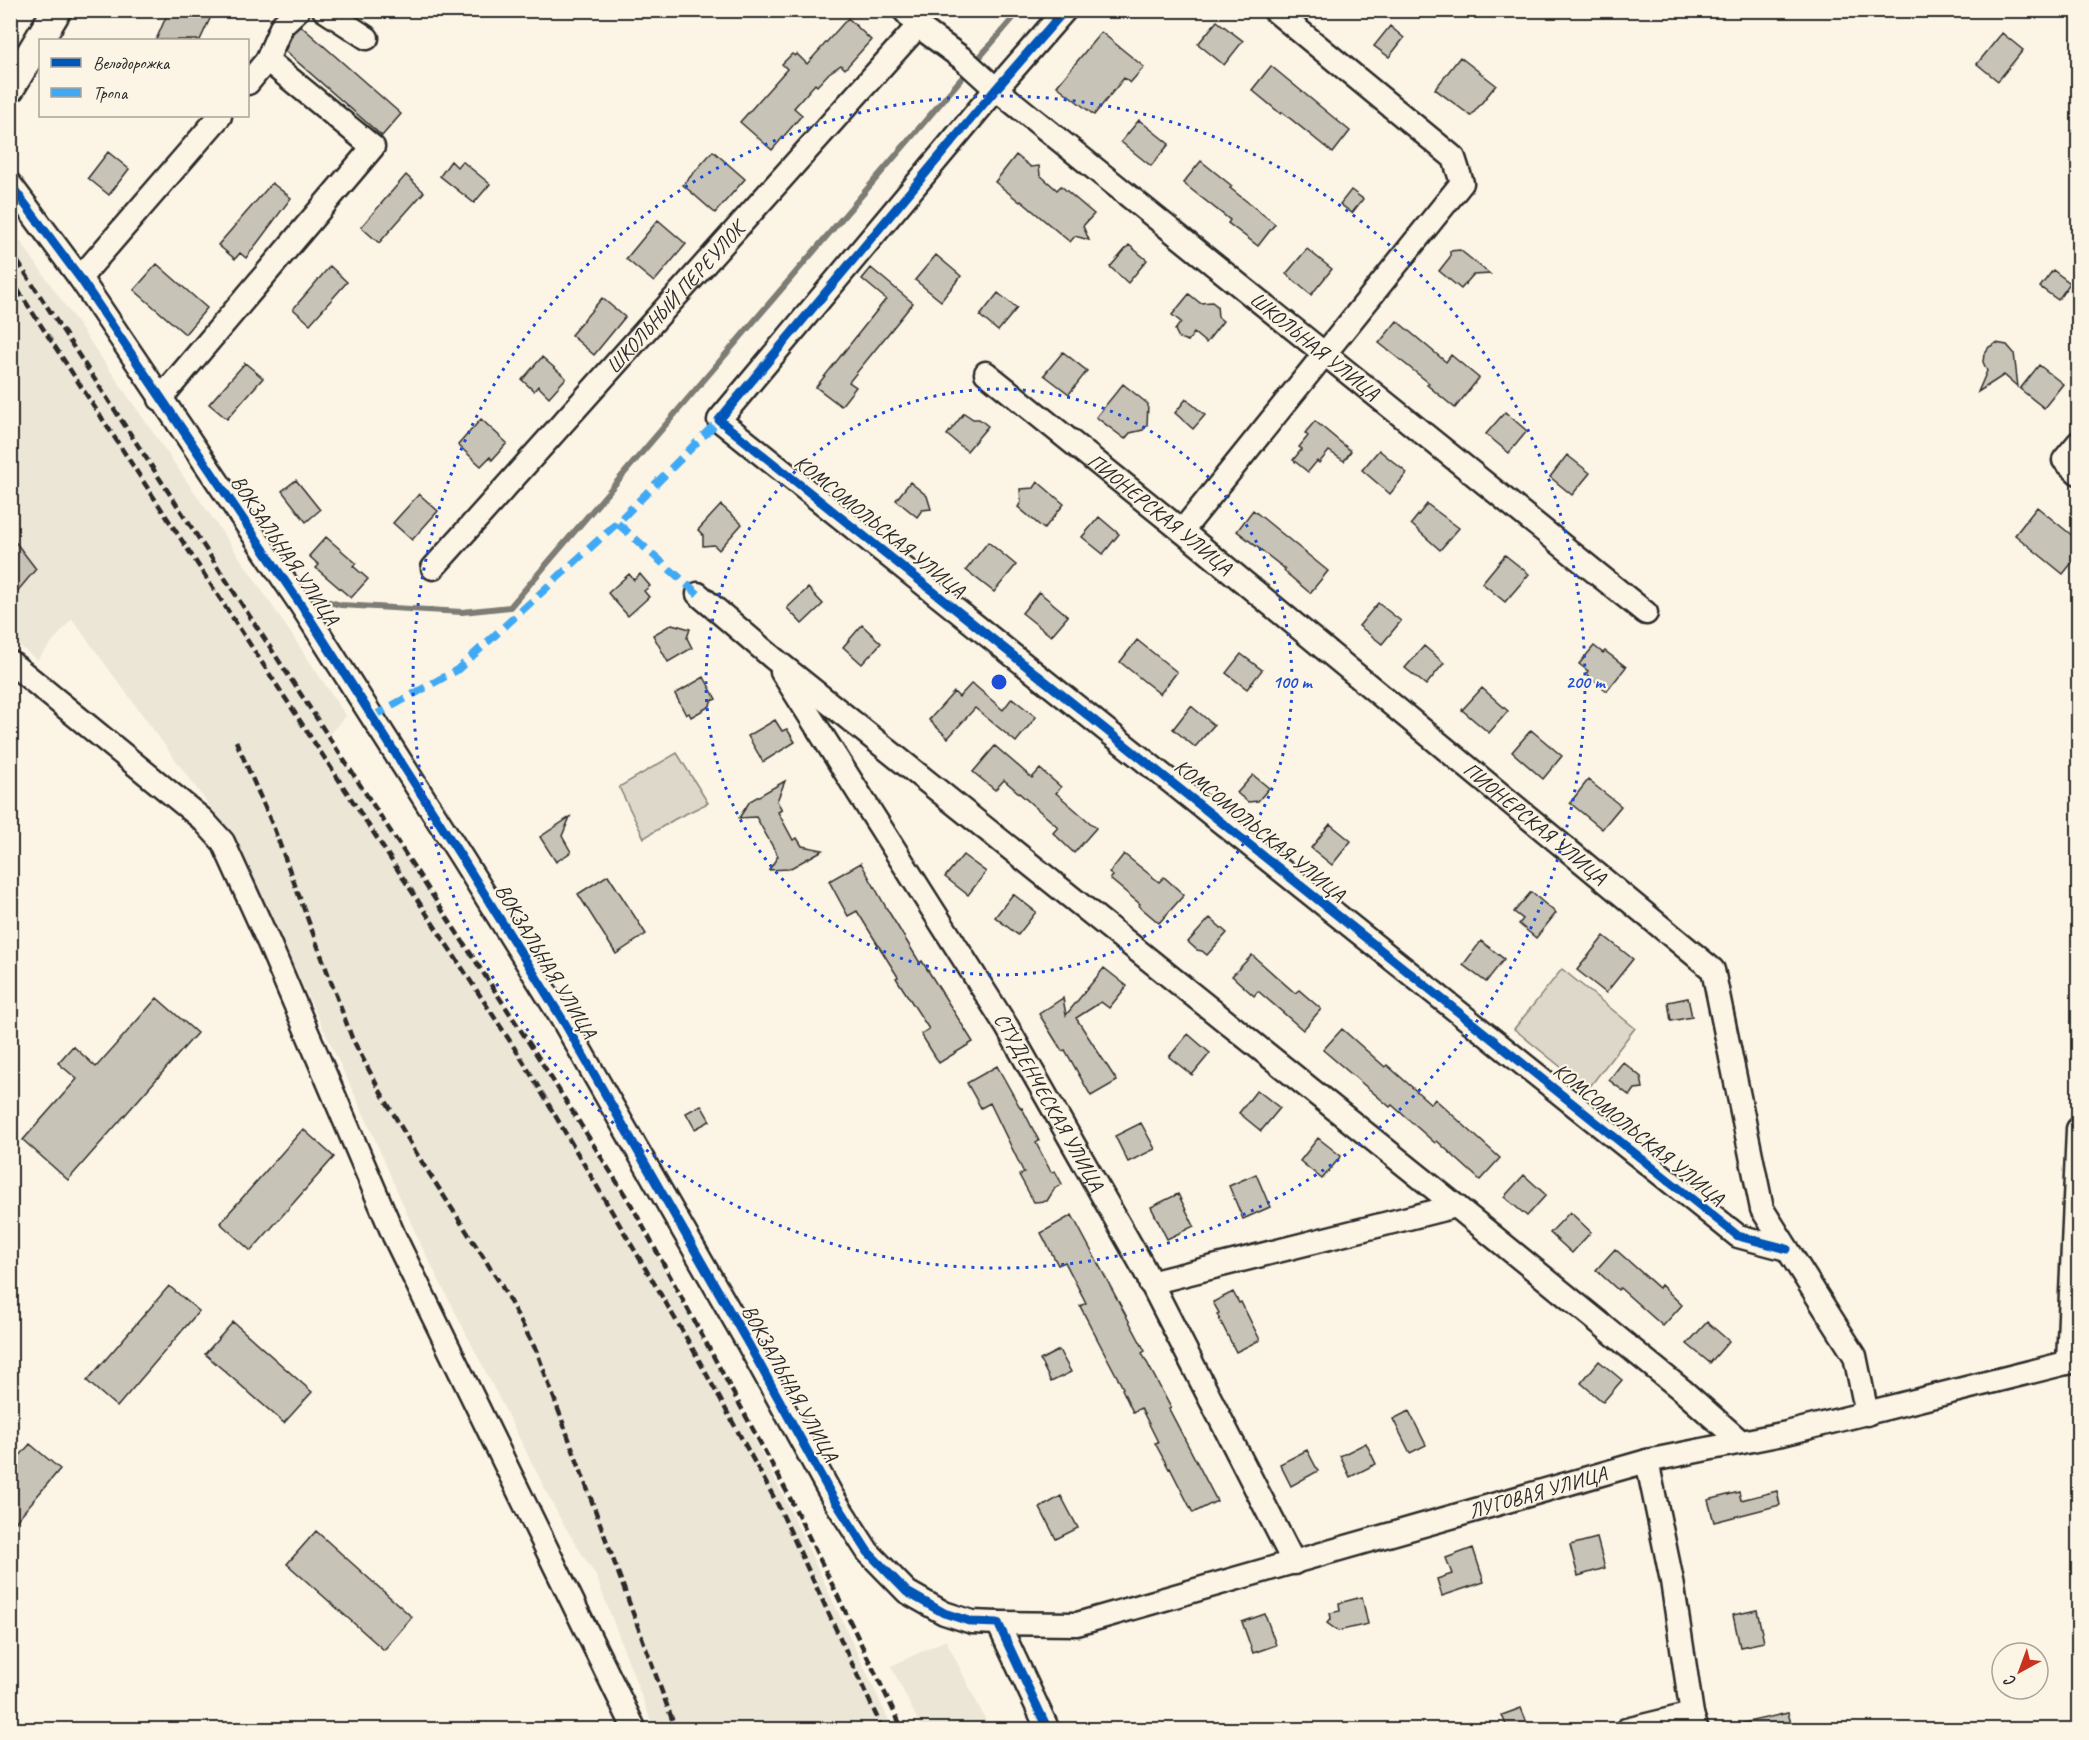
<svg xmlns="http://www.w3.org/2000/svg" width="2089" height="1740" viewBox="0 0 2089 1740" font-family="Caveat,sans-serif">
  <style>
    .built { fill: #ece6d7 }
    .green { fill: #ded8ca; stroke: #84827a; stroke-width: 1.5 }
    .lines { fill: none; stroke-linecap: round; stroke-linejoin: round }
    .stream { stroke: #7d7b74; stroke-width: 6 }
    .building { fill: #c8c3b7; stroke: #2b2b2b; stroke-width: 1.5 }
    .minor-casing { stroke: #2b2b2b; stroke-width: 27 }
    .major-casing { stroke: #2b2b2b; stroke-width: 33 }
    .minor { stroke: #fcf5e5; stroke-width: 22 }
    .major { stroke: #fcf5e5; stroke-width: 28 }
    .rail { stroke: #2b2b2b; stroke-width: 4.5; stroke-dasharray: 9 4.5; stroke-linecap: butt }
    .quiet { stroke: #3fa9f5; stroke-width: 8; stroke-dasharray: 15 8; stroke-linecap: butt }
    .cycleway-casing { stroke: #fcf5e5; stroke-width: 13 }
    .cycleway { stroke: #0057b8; stroke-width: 9 }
    .ring { fill: none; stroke: #1d4ed8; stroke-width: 3; stroke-dasharray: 3 6 }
    .labels { text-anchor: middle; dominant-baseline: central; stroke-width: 4.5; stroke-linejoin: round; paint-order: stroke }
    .street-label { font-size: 21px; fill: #2b2b2b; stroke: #fcf5e5 }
    .centre { fill: #1d4ed8; stroke: #fcf5e5; stroke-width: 3 }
    .ring-label { font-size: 18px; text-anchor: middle; font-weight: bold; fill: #1d4ed8; stroke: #fcf5e5; stroke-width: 4.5; stroke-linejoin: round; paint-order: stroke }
  </style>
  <rect width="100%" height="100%" fill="#fcf5e5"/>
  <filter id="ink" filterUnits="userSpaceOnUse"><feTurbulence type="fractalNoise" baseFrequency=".0167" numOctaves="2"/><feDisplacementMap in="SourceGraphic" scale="12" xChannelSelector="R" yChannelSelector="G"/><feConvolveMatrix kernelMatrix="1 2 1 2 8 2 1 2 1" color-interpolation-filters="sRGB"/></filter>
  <g filter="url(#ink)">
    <!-- built -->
    <path class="built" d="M10,226L249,571L346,716L328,735L527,1039L626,1202L712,1355L785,1499L893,1729H654L596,1576L562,1522L419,1241L366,1119L233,838L72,619L37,660L11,639Z
      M946,1640L990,1729H922L891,1666Z"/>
    <!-- green -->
    <path class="green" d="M677,753L708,803L675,819L644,838L619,787Z
      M1562,969L1635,1028L1588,1089L1514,1029Z"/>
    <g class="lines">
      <!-- stream -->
      <path class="stream" d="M314,598L341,605L462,612L510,607L1020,10"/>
    </g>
    <!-- building -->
    <path class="building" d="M169,10H214L200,40H156Z
      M848,18L871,40L845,69L841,65L829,73L817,86L815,84L794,108L802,115L772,150L740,122L787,69L782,64L792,54L795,56L797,54L807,64Z
      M1217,21L1243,41L1224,65L1198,44Z
      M301,26L401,114L382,136L285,51L293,33Z
      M1390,26L1404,38L1389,57L1374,46Z
      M1101,32L1144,67L1130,83L1124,78L1094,115L1057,86Z
      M2002,33L2023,50L1998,81L1977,64Z
      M1460,57L1496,85L1471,116L1435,89Z
      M1271,66L1350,131L1333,153L1282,112L1281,114L1252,90Z
      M1139,120L1169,144L1151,166L1121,142Z
      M713,151L745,179L715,213L683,185Z
      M108,152L129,169L109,195L88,178Z
      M1016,155L1031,167L1039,166L1040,175L1057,190L1061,186L1094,214L1083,226L1089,240L1075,236L1070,242L1021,201L1020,202L995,182Z
      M451,161L457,167L462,161L490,184L474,203L440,176Z
      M1201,161L1232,186L1230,188L1275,224L1258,246L1228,223L1230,220L1183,183Z
      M406,175L424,192L379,243L361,227Z
      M272,183L291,198L246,258L240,253L235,259L218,245Z
      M1351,190L1363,199L1352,213L1340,204Z
      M658,220L686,244L654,282L626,259Z
      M1129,245L1147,260L1128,283L1110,267Z
      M1307,249L1332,269L1311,295L1286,274Z
      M1460,250L1490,274L1473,275L1461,289L1439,271L1450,257V251Z
      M936,255L961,276L941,301L915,280Z
      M157,264L207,308L185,334L134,290Z
      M330,266L347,282L310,324L293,309Z
      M871,268L913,303L849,382L856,387L841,406L816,387L886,299L862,279Z
      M2053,270L2070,283L2058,300L2040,287Z
      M998,293L1017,308L998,331L980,316Z
      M1189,294L1200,303L1212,302L1217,306L1218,317L1223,321L1206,343L1194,333L1188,341L1179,338L1175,330L1181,322L1172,315Z
      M602,298L625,317L594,355L571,335Z
      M1397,321L1446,362L1451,355L1479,378L1455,408L1427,385L1429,383L1379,343Z
      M1996,343L2007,345L2014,353L2018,387L2004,375L1978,392L1987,371L1983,362L1984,354L1989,347Z
      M1063,352L1087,371L1069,394L1044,375Z
      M542,357L566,378L549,397L538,386L534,391L522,380Z
      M245,363L263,378L227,419L209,404Z
      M2039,365L2063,384L2044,408L2020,389Z
      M1123,384L1148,404L1147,425L1143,430L1130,433L1125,439L1096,417Z
      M1186,399L1205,415L1193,429L1175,413Z
      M1505,412L1527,431L1509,453L1486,434Z
      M964,413L973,419H979L988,426L967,451L947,435Z
      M481,419L507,443L492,460L490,457L481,466L458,445Z
      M1315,421L1351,451L1344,461L1329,451L1319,463L1317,461L1308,472L1293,460L1302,449L1299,447L1308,436L1305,433Z
      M1379,450L1407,473L1390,494L1362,470Z
      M1567,455L1590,473L1572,495L1550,477Z
      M296,480L320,510L306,522L282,491Z
      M910,482L927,496L931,509L922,510L917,517L896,500Z
      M1038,482L1064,504L1044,529L1018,507L1021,502L1020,489L1034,488Z
      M419,494L438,511L412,540L393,523Z
      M1427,504L1459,528L1440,550L1411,524Z
      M721,505L742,524L719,550L714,545L703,546V535L698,530Z
      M2037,507L2079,541V554L2063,574L2015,535Z
      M1253,510L1328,571L1310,593L1284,571L1285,569L1237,531Z
      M1099,517L1119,534L1103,554L1082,537Z
      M10,535L36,569L10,600Z
      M326,537L356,563L353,566L368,579L351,598L316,568L319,565L309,556Z
      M988,542L1016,565L994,592L966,570Z
      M1505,555L1529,574L1505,602L1482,583Z
      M629,574L634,580L640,574L650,586L644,591L649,597L628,616L608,593Z
      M808,588L823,604L802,624L787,608Z
      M1039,592L1068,616L1051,636L1022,613Z
      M1378,603L1401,621L1382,644L1359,626Z
      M672,624L690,629L687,638L692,648L668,662L653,635Z
      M862,625L881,643L862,664L843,647Z
      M1137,640L1177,672L1160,694L1120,662Z
      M1424,646L1444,663L1426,685L1405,668Z
      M1594,646L1603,653L1605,651L1626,667L1607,691L1586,674L1588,671L1579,664Z
      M1241,654L1262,670L1247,689L1226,673Z
      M704,677L716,699L711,701L710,706L691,717L689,713L686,715L675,694Z
      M972,683L1003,710L1012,698L1036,717L1016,742L975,708L948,738L929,720L954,692L959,697Z
      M1482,688L1508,711L1489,733L1462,710Z
      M1191,706L1214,725L1195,747L1173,729Z
      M775,720L782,731L787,729L795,742L763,762L748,736Z
      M1531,730L1562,756L1543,779L1512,752Z
      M995,746L1032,778L1040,769L1061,787L1056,793L1096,828L1074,853L1053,833L1058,827L1004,780L995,790L973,772Z
      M1253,775L1269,788L1258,801L1248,802L1237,793Z
      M1588,780L1621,806L1602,829L1570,803Z
      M785,781L777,801L782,810L778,812L793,840L797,838L802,846L823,850L789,869L769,870L778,856L756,817L739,818L750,801Z
      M570,817L562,836L571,852L556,862L540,837Z
      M1330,824L1351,841L1332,865L1311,848Z
      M1124,854L1159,882L1164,877L1184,895L1159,923L1139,906L1140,904L1110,879L1113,876L1109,873Z
      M963,855L986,872L968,895L945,877Z
      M861,863L887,909L920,963L922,961L973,1042L939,1063L921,1034L929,1029L896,978L898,977L857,911L848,916L829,881Z
      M608,875L646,934L616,954L578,894Z
      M1531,892L1556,913L1536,938L1519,924L1523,919L1514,912Z
      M1013,894L1036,912L1018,935L995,917Z
      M1210,918L1227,933L1207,955L1202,951L1197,950L1188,942Z
      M1604,936L1633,959L1606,993L1577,970Z
      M1481,941L1504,959L1486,982L1463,965Z
      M1252,955L1295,993L1299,990L1321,1009L1303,1030L1258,991L1254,996L1232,976Z
      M1104,968L1127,986L1109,1008L1101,1002L1076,1018L1117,1081L1091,1096L1065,1050L1062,1051L1039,1014L1063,998L1066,1015Z
      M157,998L197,1033L68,1180L23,1140L77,1079L58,1063L73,1046L96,1067Z
      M1688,998L1692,1017L1671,1021L1668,1002Z
      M1342,1029L1385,1067L1387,1065L1431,1104L1435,1099L1500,1158L1480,1180L1437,1141L1435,1143L1392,1105L1390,1107L1323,1050Z
      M1188,1034L1210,1053L1192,1075L1169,1057Z
      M1623,1062L1641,1077L1643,1088L1635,1089L1630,1096L1609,1080Z
      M997,1066L1021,1109L1022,1108L1039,1141L1036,1143L1051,1172L1055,1171L1062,1184L1055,1188L1047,1201L1034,1202L1019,1175L1024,1173L990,1103L981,1108L967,1083Z
      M1257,1090L1280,1108L1261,1131L1239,1113Z
      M701,1105L710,1121L695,1129L686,1113Z
      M1141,1123L1155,1149L1128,1162L1115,1136Z
      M303,1129L334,1157L251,1251L220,1223Z
      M1318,1138L1341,1156L1322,1179L1300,1161Z
      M1256,1174L1270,1207L1243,1219L1229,1186Z
      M1524,1175L1546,1195L1527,1216L1504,1197Z
      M1178,1194L1194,1226L1167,1239L1151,1207Z
      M1570,1212L1591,1232L1572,1253L1550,1233Z
      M1072,1215L1145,1351L1142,1353L1171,1408L1169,1409L1217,1501L1193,1513L1170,1468L1169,1469L1155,1443L1158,1442L1141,1408L1133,1412L1130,1406L1122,1389L1123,1388L1080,1306L1086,1303L1065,1262L1058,1265L1041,1233Z
      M1615,1249L1659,1288L1661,1285L1682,1305L1663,1326L1620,1288L1618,1290L1596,1270Z
      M169,1286L199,1311L117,1407L87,1381Z
      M1233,1292L1239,1303L1241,1302L1260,1340L1236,1352L1217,1314L1219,1313L1213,1302Z
      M233,1322L312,1392L284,1423L205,1354Z
      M1707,1322L1729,1341L1710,1363L1687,1344Z
      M1059,1350L1071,1372L1051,1382L1040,1360Z
      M1599,1361L1622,1380L1603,1402L1581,1383Z
      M1409,1411L1426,1445L1410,1453L1393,1419Z
      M1366,1443L1376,1464L1350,1477L1340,1456Z
      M30,1444L60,1469L10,1528V1467Z
      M1307,1450L1318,1471L1291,1486L1280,1464Z
      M1777,1491L1780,1505L1714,1522L1708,1500L1739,1492L1741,1500Z
      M1061,1496L1078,1528L1056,1539L1040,1508Z
      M316,1531L412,1617L384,1650L287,1564Z
      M1597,1538L1605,1568L1578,1576L1570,1545Z
      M1473,1548L1484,1582L1442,1596L1437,1579L1452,1574L1446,1558Z
      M1362,1597L1368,1624L1338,1631L1327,1623L1331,1618L1330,1613L1340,1611L1339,1603Z
      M1757,1610L1764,1642L1740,1647L1733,1615Z
      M1265,1614L1276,1645L1253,1653L1242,1622Z
      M1521,1708L1530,1730H1508L1502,1715Z
      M1788,1713L1793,1730H1744L1743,1723Z"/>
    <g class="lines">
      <!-- minor casing -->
      <g class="minor-casing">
        <g id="minor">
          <path d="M324,10L367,38"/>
          <path id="s1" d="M904,10L918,26L963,59L996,89L1646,613"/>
          <path d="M1065,10L996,89L719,420L1738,1236L1787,1249"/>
          <path d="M267,60L282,25L298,10"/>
          <path d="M10,184L80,278L301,605L462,858L564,1022L749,1345L832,1496L868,1552L907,1592L944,1613L972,1622L998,1623L1048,1730"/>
          <path d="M80,278L220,116"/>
          <path id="s2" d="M986,373L1182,531L1713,970L1762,1209L1855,1356L1867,1414"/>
          <path d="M160,399L373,147L267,60L248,83"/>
          <path d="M2078,443L2064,460L2078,473"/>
          <path d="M1182,531L1462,183L1454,158L1274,10"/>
          <path id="s3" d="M433,568L918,26"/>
          <path d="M698,594L773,658L1456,1206L1682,1390L1741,1442"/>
          <path d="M10,662L202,819L223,842L269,943L394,1236L635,1730"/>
          <path id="s4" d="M782,672L1007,1027L1143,1267L1294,1563"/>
          <path d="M1150,1283L1456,1206"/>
          <path d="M2068,1363L2078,1129"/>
          <path d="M1647,1461L1672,1581L1692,1714L1697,1730"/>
          <path id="s5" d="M998,1623L1077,1624L1647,1461L1787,1433L2078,1360"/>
          <path d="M1626,1730L1692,1714"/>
        </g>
      </g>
      <!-- major casing -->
      <g class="major-casing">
        <path id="major" d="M10,88L57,10"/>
      </g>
      <!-- minor -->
      <use href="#minor" class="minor"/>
      <!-- major -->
      <use href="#major" class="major"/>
      <!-- rail -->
      <path class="rail" d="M10,250L535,1052L632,1206L788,1494L903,1730
        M10,278L523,1061L690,1344L778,1505L883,1730
        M236,741L273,826L352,1038L379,1089L418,1156L500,1283L537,1352L676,1730"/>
      <!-- quiet -->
      <path class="quiet" d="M698,594L617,523L719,420
        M372,717L457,670L617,523"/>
      <!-- cycleway casing -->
      <g class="cycleway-casing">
        <path id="cycleway" d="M1065,10L996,89L719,420L1738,1236L1787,1249
          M10,184L80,278L301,605L462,858L564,1022L749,1345L832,1496L868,1552L907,1592L944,1613L972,1622L998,1623L1048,1730"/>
      </g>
      <!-- cycleway -->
      <use href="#cycleway" class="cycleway"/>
    </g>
  </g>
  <!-- distance rings -->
  <g class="ring">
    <circle cx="999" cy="682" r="293"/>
    <circle cx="999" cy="682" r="586"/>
  </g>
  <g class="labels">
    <!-- street labels -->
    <g class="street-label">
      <text stroke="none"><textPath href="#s3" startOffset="363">ШКОЛЬНЫЙ ПЕРЕУЛОК</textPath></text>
      <text stroke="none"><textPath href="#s1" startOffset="531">ШКОЛЬНАЯ УЛИЦА</textPath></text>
      <text stroke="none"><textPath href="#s2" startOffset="224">ПИОНЕРСКАЯ УЛИЦА</textPath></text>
      <text transform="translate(880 526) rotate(39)">КОМСОМОЛЬСКАЯ УЛИЦА</text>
      <text transform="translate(285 550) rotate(56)">ВОКЗАЛЬНАЯ УЛИЦА</text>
      <text stroke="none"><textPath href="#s2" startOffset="710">ПИОНЕРСКАЯ УЛИЦА</textPath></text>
      <text transform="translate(1260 830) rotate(39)">КОМСОМОЛЬСКАЯ УЛИЦА</text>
      <text transform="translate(546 961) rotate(59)">ВОКЗАЛЬНАЯ УЛИЦА</text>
      <text stroke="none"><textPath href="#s4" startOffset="506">СТУДЕНЧЕСКАЯ УЛИЦА</textPath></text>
      <text transform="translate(1639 1134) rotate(39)">КОМСОМОЛЬСКАЯ УЛИЦА</text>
      <text transform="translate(790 1383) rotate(61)">ВОКЗАЛЬНАЯ УЛИЦА</text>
      <text stroke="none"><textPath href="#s5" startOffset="558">ЛУГОВАЯ УЛИЦА</textPath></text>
    </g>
  </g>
  <circle cx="999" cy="682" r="9" class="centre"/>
  <g class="ring-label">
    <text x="1292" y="688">100 m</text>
    <text x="1585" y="688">200 m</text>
  </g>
  <!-- margin -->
  <rect width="2089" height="1740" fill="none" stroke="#fcf5e5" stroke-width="36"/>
  <rect x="18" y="18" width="2053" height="1704" fill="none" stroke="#2b2b2b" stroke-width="2" filter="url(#ink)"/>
  <!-- legend -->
  <rect x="39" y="39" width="210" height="78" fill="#fcf5e5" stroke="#a8a49b" stroke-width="1.5"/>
  <rect x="51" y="58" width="30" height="9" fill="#0057b8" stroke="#a8a49b" stroke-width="1.5"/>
  <text x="93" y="69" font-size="18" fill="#2b2b2b">Велодорожка</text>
  <rect x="51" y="88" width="30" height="9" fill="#3fa9f5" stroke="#a8a49b" stroke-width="1.5"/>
  <text x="93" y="99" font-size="18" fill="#2b2b2b">Тропа</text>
  <!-- north arrow -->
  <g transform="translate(2020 1671) rotate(221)"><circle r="28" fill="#fcf5e5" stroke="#a8a49b" stroke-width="1.5"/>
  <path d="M0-4.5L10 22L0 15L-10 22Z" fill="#c8321e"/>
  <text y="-9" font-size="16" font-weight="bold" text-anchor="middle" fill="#2b2b2b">С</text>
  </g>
</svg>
